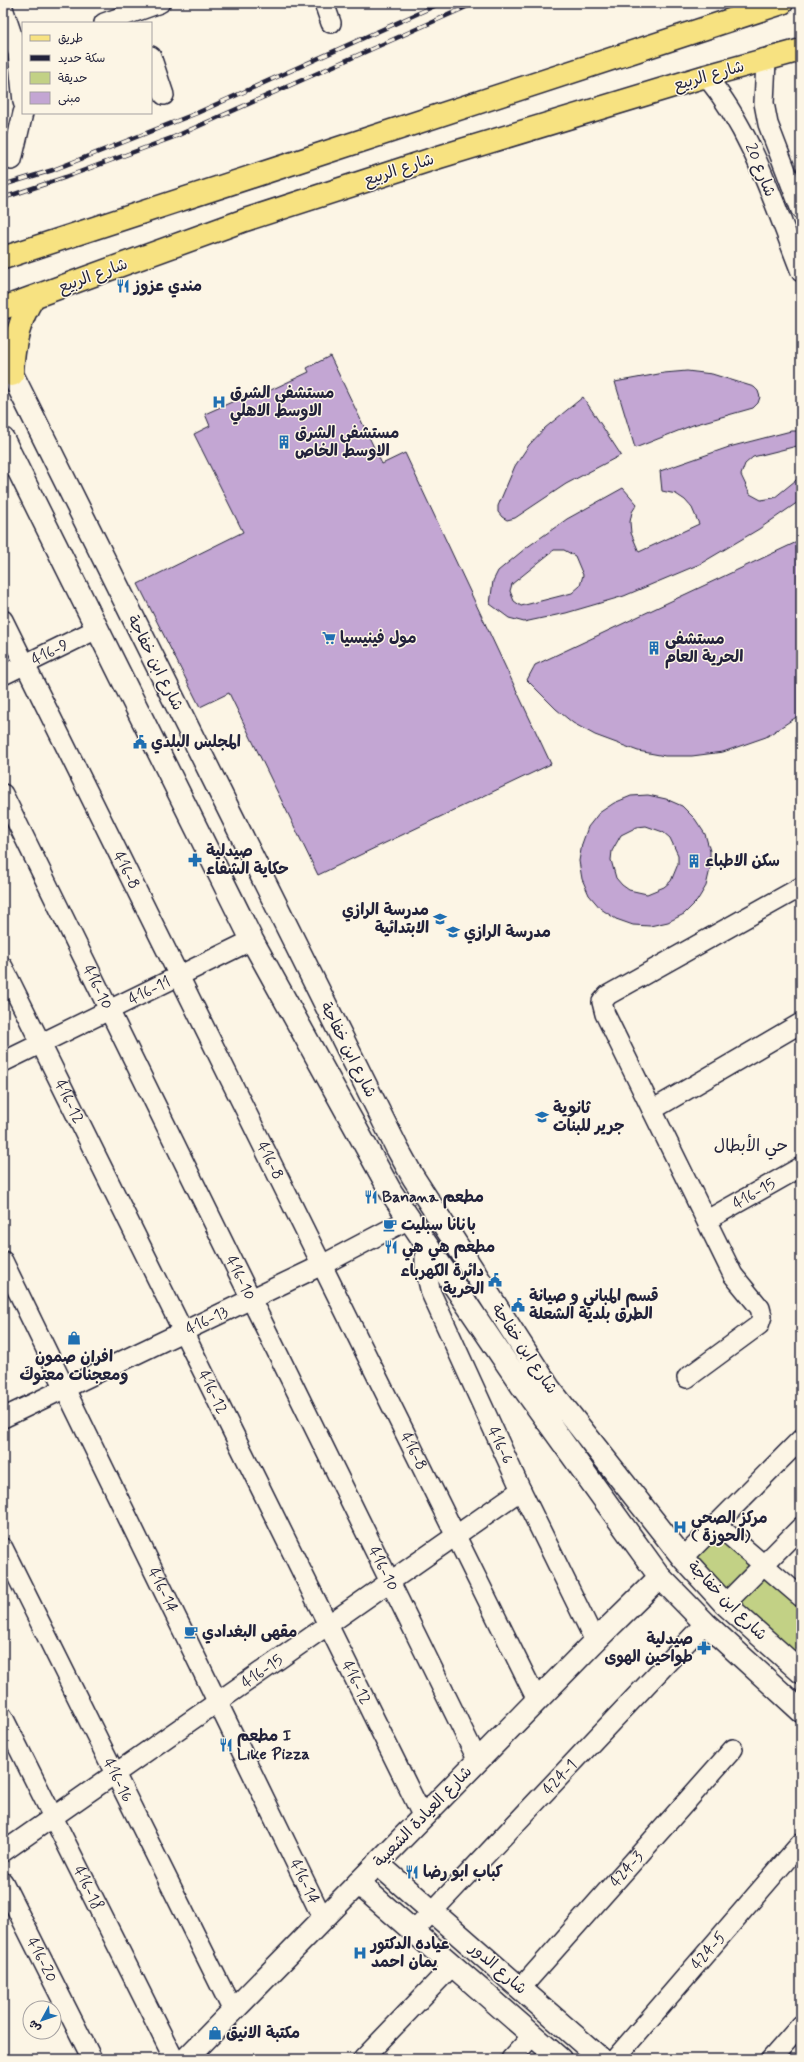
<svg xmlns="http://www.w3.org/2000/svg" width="804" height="2062" viewBox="0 0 804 2062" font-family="Mynerve,'Playpen Sans Arabic',sans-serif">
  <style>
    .green { fill: #c2d185; stroke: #727a60 }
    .building { fill: #c3a6d3; stroke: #22223b; fill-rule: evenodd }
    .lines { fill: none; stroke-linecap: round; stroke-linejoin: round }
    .minor-casing { stroke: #22223b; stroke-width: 22 }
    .tertiary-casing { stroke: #22223b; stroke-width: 25 }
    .primary-casing { stroke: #22223b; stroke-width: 25 }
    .minor { stroke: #fcf5e5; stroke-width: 19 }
    .tertiary { stroke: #fcf5e5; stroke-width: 22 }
    .primary { stroke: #f7e281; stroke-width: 22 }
    .rail-casing { stroke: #22223b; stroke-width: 4.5 }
    .rail { stroke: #fcf5e5; stroke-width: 3; stroke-dasharray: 9; stroke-linecap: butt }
    .labels { text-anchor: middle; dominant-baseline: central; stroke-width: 3; stroke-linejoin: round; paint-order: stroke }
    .street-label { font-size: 16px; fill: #22223b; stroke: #fcf5e5 }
    .poi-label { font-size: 16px; font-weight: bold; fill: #22223b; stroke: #fcf5e5; text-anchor: start }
    .neighbourhood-label { font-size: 17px; fill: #22223b; stroke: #fcf5e5 }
  </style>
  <rect width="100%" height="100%" fill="#fcf5e5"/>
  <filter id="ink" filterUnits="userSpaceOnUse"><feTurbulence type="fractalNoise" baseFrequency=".025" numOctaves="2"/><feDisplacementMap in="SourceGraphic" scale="8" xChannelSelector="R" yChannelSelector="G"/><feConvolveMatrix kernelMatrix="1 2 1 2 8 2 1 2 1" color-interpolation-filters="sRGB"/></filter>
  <g filter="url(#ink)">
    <!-- green -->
    <path class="green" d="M717,1530L801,1602V1665L752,1620L693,1554Z"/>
    <!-- building -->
    <path class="building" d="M330,356L382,464L405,453L551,764L318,875L229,693L200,707L138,584L243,532L194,434L210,426L205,414L252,393L254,398L309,372L307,368Z
      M687,371L712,374L754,387L758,391L760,397L758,403L753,408L693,425L635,448L615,382L664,373Z
      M583,397L621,455L566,484L515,518L507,520L502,517L498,512V506L515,466L529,445L545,428Z
      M791,431H801V445L753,457L745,464L741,475L750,494L761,500L774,498L801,476V500L759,529L700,564L624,596L566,613L524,622L509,618L490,604L493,581L498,571L526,548L567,519L623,488L637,504L632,512L630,522L631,533L639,552L699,524L692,508L685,500L676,494L662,491L660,471L729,447ZM554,550H564L575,556L583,575L580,586L572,593L521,606L514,601L510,591L512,584Z
      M801,540V714L766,737L723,752L692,756H665L638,751L595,735L573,723L556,709L527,680L535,665Z
      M648,795L666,799L682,806L695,819L705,834L710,851V869L706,886L697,901L684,914L668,922L650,926L633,925L616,919L601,909L589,895L582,879L579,861L582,844L588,827L599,813L614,803L631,796ZM646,826L663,832L670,838L678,855V864L671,881L664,887L647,894L629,890L622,885L616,878L611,860L612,851L621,835L637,827Z"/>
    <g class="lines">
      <!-- minor casing -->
      <g class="minor-casing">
        <g id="minor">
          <path d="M324,3L331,23"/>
          <path d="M3,8L18,53L23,102"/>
          <path d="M104,23L160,3"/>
          <path d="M151,56L164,95"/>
          <path d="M766,61L764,103L768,124L801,210"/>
          <path d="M706,76C753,133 774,204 801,272"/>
          <path d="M12,160L23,113"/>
          <path id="s1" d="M3,620L537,1700"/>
          <path id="s2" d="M3,675L97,629"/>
          <path id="s3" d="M3,794L478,1761"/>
          <path id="s4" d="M3,967L423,1817"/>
          <path id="s5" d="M3,1062L252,940"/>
          <path d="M652,1110L801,1023"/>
          <path id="s6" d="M707,1220L801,1167"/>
          <path id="s7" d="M425,1243V1268L431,1293L521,1490L595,1641"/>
          <path id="s8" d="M3,1261L323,1919"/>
          <path d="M687,1378L759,1325L762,1316L760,1308L733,1275L605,1014L602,1002L608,995L801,887"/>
          <path id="s9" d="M3,1418L322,1265L409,1219"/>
          <path d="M716,1524L801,1597"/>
          <path id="s10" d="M3,1548L233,2011"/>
          <path d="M683,1558L801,1439"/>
          <path d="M725,1604L801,1527"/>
          <path id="s11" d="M3,1717L174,2059"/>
          <path id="s12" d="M3,1852L521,1490"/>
          <path id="s13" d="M3,1882L92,2059"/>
          <path id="s14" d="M414,1931L705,1623"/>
          <path id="s15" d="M521,1988L733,1749"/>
          <path d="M363,2059L453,1965"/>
          <path d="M511,2059L533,2035"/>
          <path id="s16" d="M615,2059L801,1843"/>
          <path d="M771,2059L801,2025"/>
        </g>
      </g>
      <!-- tertiary casing -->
      <g class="tertiary-casing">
        <path id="tertiary" d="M4,358L397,1148L413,1177L549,1388L683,1558L725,1604L801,1672
          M3,439L252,940L391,1192L522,1386L660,1577L705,1623L801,1711
          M377,1863L601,2059
          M358,1883L560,2059
          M186,2059L595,1641L660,1577"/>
      </g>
      <!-- primary casing -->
      <g class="primary-casing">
        <path id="primary" d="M3,258L782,3
          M3,308L245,220L439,157L706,76L801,50
          M12,375C13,348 18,320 34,297"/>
      </g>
      <!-- minor -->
      <use href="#minor" class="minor"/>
      <!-- tertiary -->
      <use href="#tertiary" class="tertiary"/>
      <!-- primary -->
      <use href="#primary" class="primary"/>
      <!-- rail casing -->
      <g class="rail-casing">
        <path id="rail" d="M3,185L53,170L197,113L441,3
          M3,198L66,177L174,137L475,3"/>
      </g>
      <!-- rail -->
      <use href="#rail" class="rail"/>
    </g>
  </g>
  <!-- icons -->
  <defs>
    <g id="restaurant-bare" transform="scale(1.08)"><path d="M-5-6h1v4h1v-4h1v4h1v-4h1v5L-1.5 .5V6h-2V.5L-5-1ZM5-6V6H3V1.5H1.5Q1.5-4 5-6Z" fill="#1f6fb2" stroke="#fcf5e5" stroke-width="2.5" paint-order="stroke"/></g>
    <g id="hospital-bare" transform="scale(1.08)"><path d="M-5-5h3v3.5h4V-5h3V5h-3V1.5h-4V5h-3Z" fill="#1f6fb2" stroke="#fcf5e5" stroke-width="2.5" paint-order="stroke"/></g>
    <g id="building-bare" transform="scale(1.08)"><path d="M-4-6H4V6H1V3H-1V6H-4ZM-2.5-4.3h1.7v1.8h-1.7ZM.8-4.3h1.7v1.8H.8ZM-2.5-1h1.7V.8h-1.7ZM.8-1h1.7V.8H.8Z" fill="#1f6fb2" stroke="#fcf5e5" stroke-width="2.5" paint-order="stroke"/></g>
    <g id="supermarket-bare" transform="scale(1.08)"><path d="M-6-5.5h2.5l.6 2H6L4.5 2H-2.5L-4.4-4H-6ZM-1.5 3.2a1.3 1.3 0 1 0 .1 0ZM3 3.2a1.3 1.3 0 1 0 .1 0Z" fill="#1f6fb2" stroke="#fcf5e5" stroke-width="2.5" paint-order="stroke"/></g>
    <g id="civic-bare" transform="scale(1.08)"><path d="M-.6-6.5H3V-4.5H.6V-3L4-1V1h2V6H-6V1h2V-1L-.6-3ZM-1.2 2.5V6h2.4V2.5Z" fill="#1f6fb2" stroke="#fcf5e5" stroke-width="2.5" paint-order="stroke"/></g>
    <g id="pharmacy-bare" transform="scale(1.08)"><path d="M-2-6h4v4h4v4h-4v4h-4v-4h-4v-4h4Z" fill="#1f6fb2" stroke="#fcf5e5" stroke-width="2.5" paint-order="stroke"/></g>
    <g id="school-bare" transform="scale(1.08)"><path d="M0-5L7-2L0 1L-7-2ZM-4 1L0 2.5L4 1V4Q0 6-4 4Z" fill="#1f6fb2" stroke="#fcf5e5" stroke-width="2.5" paint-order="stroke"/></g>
    <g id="cafe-bare" transform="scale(1.08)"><path d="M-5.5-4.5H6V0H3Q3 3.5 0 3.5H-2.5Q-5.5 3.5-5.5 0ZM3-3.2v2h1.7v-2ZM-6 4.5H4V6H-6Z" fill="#1f6fb2" stroke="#fcf5e5" stroke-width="2.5" paint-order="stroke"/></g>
    <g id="shop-bare" transform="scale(1.08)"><path d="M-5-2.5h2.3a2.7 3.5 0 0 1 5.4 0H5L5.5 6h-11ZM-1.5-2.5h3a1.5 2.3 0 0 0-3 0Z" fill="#1f6fb2" stroke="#fcf5e5" stroke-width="2.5" paint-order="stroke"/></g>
  </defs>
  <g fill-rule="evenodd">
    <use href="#restaurant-bare" x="123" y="286"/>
    <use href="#hospital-bare" x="219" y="402"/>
    <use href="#building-bare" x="284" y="442"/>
    <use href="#supermarket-bare" x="329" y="638"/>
    <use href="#building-bare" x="654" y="648"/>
    <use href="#civic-bare" x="140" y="742"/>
    <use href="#pharmacy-bare" x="195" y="860"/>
    <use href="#building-bare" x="694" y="861"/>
    <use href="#school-bare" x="440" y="919"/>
    <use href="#school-bare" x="453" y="932"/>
    <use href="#school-bare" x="542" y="1117"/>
    <use href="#restaurant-bare" x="371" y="1197"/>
    <use href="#cafe-bare" x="390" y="1225"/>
    <use href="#restaurant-bare" x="391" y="1247"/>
    <use href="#civic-bare" x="495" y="1280"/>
    <use href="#civic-bare" x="518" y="1305"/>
    <use href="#shop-bare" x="74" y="1338"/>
    <use href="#hospital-bare" x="680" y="1527"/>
    <use href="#cafe-bare" x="191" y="1632"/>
    <use href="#pharmacy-bare" x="704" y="1648"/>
    <use href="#restaurant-bare" x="226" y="1745"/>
    <use href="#restaurant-bare" x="412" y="1872"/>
    <use href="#hospital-bare" x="360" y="1953"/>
    <use href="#shop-bare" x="215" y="2033"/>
  </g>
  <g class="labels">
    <!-- street labels -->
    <g class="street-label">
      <text transform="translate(709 76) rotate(-16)">شارع الربيع</text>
      <text transform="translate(399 170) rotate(-18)">شارع الربيع</text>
      <text transform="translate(760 170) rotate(68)">شارع 20</text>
      <text transform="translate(93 276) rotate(-20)">شارع الربيع</text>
      <text stroke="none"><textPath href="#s2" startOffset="52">416-9</textPath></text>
      <text transform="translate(155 663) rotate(63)">شارع ابن خفاجة</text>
      <text stroke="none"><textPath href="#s1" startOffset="279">416-8</textPath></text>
      <text stroke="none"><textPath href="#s3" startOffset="215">416-10</textPath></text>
      <text stroke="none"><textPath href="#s5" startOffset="163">416-11</textPath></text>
      <text transform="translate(348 1050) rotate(63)">شارع ابن خفاجة</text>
      <text stroke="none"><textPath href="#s4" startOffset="150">416-12</textPath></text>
      <text stroke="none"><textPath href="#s1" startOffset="603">416-8</textPath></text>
      <text stroke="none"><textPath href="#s6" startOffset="54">416-15</textPath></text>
      <text stroke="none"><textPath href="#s3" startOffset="539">416-10</textPath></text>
      <text stroke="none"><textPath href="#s9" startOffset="226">416-13</textPath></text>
      <text transform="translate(524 1349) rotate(56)">شارع ابن خفاجة</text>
      <text stroke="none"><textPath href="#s4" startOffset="474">416-12</textPath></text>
      <text stroke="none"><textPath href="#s7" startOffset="218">416-6</textPath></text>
      <text stroke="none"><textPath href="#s1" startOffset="927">416-8</textPath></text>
      <text stroke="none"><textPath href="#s3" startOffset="863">416-10</textPath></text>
      <text stroke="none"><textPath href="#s8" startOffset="366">416-14</textPath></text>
      <text transform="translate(727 1601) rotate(45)">شارع ابن خفاجة</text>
      <text stroke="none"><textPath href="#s12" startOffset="316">416-15</textPath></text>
      <text stroke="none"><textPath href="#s4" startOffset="798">416-12</textPath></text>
      <text stroke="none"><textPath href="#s14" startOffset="212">424-1</textPath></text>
      <text stroke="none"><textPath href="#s10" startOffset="259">416-16</textPath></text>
      <text transform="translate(423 1817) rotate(-46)">شارع العيادة الشعبية</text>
      <text stroke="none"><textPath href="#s15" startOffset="159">424-3</textPath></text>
      <text stroke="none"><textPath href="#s8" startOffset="690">416-14</textPath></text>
      <text stroke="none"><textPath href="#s11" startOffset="191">416-18</textPath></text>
      <text stroke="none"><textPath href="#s16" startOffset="143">424-5</textPath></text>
      <text stroke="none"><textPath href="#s13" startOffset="87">416-20</textPath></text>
      <text transform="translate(498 1969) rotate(41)">شارع الدور</text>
    </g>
    <!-- poi labels -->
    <g class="poi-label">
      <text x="134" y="286">مندي عزوز</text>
      <text x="230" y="393">مستشفى الشرق<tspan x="230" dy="18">الاوسط الاهلي</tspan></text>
      <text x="295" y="433">مستشفى الشرق<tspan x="295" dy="18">الاوسط الخاص</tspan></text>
      <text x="340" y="638">مول فينيسيا</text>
      <text x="665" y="639">مستشفى<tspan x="665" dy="18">الحرية العام</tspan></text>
      <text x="151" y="742">المجلس البلدي</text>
      <text x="206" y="851">صيدلية<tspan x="206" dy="18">حكاية الشفاء</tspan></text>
      <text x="705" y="861">سكن الاطباء</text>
      <text x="429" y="910" text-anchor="end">مدرسة الرازي<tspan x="429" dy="18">الابتدائية</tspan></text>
      <text x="464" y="932">مدرسة الرازي</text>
      <text x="553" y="1108">ثانوية<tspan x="553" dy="18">جرير للبنات</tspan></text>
      <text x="382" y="1197">Banana مطعم</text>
      <text x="401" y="1225">بانانا سبليت</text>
      <text x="402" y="1247">مطعم هي هي</text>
      <text x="484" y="1271" text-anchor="end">دائرة الكهرباء<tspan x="484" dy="18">الحرية</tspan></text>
      <text x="529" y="1296">قسم المباني و صيانة<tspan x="529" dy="18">الطرق بلدية الشعلة</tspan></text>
      <text x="74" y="1357" text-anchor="middle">افران صمون<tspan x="74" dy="18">ومعجنات معتوكَ</tspan></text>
      <text x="691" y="1518">مركز الصحي<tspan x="691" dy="18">( الحوزة)</tspan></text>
      <text x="202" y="1632">مقهى البغدادي</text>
      <text x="693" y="1639" text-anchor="end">صيدلية<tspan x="693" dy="18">طواحين الهوى</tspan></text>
      <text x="237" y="1736">مطعم I<tspan x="237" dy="18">Like Pizza</tspan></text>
      <text x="423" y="1872">كباب ابو رضا</text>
      <text x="371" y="1944">عياده الدكتور<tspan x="371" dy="18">يمان احمد</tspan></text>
      <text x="226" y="2033">مكتبة الانيق</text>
    </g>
    <!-- neighbourhood labels -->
    <g class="neighbourhood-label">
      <text x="751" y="1146">حي الأبطال</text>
    </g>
  </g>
  <!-- margin -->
  <rect width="804" height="2062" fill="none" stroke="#fcf5e5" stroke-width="16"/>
  <rect x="8" y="8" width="788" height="2046" fill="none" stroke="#22223b" stroke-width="1.5" filter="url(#ink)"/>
  <!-- legend -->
  <rect x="22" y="22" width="130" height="92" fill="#fcf5e5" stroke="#a5a1a1"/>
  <rect x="30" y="35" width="20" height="6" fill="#f7e281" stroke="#a5a1a1"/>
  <text x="58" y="42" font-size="12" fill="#22223b">طريق</text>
  <rect x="30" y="55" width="20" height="6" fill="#22223b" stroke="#a5a1a1"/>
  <text x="58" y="62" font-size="12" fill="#22223b">سكة حديد</text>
  <rect x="30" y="72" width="20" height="12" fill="#c2d185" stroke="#a5a1a1"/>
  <text x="58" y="82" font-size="12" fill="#22223b">حديقة</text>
  <rect x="30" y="92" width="20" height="12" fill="#c3a6d3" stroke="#a5a1a1"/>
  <text x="58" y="102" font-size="12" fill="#22223b">مبنى</text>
  <!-- north arrow -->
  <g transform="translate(42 2020) rotate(230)"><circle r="19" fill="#fcf5e5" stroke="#a5a1a1"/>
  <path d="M0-3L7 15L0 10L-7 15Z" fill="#1f6fb2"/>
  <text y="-6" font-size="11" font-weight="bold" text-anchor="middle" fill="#22223b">ش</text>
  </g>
</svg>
